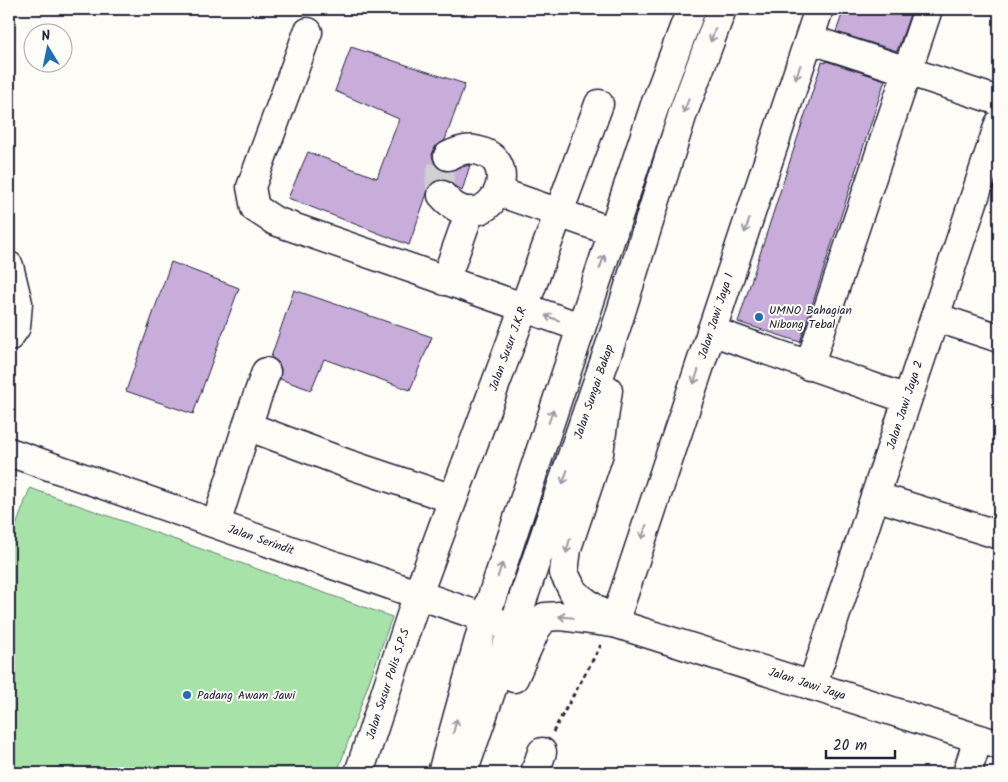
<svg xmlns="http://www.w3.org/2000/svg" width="1008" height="782" viewBox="0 0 1008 782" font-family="Kalam,sans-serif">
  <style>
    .grass { fill: #a7e2a8; stroke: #648272 }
    .building { fill: #c8addb; stroke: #22223b }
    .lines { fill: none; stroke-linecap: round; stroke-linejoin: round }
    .minor-tunnel { stroke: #d1d0d1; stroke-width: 28; stroke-dasharray: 28 14; stroke-linecap: butt }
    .minor-casing { stroke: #22223b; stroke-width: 31 }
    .highway-casing { stroke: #22223b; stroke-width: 31 }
    .path { stroke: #22223b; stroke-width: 3; stroke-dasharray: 4 4; stroke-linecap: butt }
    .minor { stroke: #fdfcf7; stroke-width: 28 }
    .highway { stroke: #fdfcf7; stroke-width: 28 }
    .oneway { stroke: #9a9aa2 }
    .poi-dot { fill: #1f6fb2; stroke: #fdfcf7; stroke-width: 2 }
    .labels { text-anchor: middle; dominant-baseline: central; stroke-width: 4; stroke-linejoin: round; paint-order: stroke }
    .poi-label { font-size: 12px; fill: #22223b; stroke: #fdfcf7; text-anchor: start }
    .street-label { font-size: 12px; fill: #22223b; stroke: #fdfcf7 }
  </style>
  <rect width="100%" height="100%" fill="#fdfcf7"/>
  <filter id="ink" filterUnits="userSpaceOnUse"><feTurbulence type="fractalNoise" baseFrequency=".02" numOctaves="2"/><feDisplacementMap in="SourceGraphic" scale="10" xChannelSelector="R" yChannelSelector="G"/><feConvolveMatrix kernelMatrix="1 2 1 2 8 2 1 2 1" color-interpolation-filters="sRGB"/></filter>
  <g filter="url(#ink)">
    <!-- grass -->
    <path class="grass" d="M30,488L392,617L337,773H9V545Z"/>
    <!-- building -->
    <path class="building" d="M844,9H912L897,51L836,32Z
      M351,47L465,84L445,140L435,147L432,155L434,162L439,169L446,171L470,165L462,191L445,180H437L430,185L409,245L288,198L308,152L377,178L399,119L335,91Z
      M826,61L885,80L800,342L738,322L822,62L826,63Z
      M171,262L239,288L193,414L126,391Z
      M294,290L432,337L410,390L324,359L311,390L280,379L281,369L278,362L271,357Z"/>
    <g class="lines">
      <!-- minor-tunnel -->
      <path class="minor-tunnel" d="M442,195C437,180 439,169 448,156"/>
      <!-- minor casing -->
      <g class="minor-casing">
        <path id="minor" d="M819,9L614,623L999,745
          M308,32L251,187L255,208L275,221L580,327
          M809,39L999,101
          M499,192L613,232
          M442,195C484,244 524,169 485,153C471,147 462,149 448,156
          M9,266L18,303L16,327L9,337
          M445,281L470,211
          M935,317L999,338
          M711,331L907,399
          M809,366L928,9
          M247,426L348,464L453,499
          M9,452L514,628
          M875,496L999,535
          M216,524L247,426L266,372
          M812,686L999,124
          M359,773L418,594L599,104
          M535,773L542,752
          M967,773L978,739"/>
      </g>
      <!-- highway casing -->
      <g class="highway-casing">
        <path id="highway" d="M608,390L599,453L567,548L564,573L574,593L614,623
          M514,678L536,629L545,617L560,616L612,623
          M442,773L485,618L655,105L691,9
          M463,773L616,328L683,113L722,9"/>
      </g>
      <!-- path -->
      <path class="path" d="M553,732L601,645"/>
      <!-- minor -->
      <use href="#minor" class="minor"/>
      <!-- highway -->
      <use href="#highway" class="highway"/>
    </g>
    <!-- one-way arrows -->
    <defs><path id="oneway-shaft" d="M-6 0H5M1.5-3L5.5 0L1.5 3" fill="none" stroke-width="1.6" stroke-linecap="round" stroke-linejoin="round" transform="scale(1.25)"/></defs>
    <g class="oneway">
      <use href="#oneway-shaft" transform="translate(713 35) rotate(109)"/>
      <use href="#oneway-shaft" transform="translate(798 72) rotate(109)"/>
      <use href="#oneway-shaft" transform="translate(686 106) rotate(111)"/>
      <use href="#oneway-shaft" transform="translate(747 226) rotate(109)"/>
      <use href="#oneway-shaft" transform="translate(602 262) rotate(-71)"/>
      <use href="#oneway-shaft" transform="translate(552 318) rotate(-161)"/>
      <use href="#oneway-shaft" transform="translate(696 377) rotate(108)"/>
      <use href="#oneway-shaft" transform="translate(551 416) rotate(-72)"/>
      <use href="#oneway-shaft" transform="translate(565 477) rotate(109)"/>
      <use href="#oneway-shaft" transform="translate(644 532) rotate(108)"/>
      <use href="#oneway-shaft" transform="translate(568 546) rotate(104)"/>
      <use href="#oneway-shaft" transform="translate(500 570) rotate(-72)"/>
      <use href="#oneway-shaft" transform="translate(566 617) rotate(-175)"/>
      <use href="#oneway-shaft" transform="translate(455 726) rotate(-75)"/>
    </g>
  </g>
  <!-- markers -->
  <g class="poi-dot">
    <circle cx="759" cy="317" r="5"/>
    <circle cx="187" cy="695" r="5"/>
  </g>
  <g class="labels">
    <!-- poi labels -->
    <g class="poi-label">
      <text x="769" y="310">UMNO Bahagian<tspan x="769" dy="14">Nibong Tebal</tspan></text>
      <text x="197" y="695">Padang Awam Jawi</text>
    </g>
    <!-- street labels -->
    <g class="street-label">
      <text transform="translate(716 316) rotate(-72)">Jalan Jawi Jaya 1</text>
      <text transform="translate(508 349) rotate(-70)">Jalan Susur J.K.R</text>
      <text transform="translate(594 392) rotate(-71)">Jalan Sungai Bakap</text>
      <text transform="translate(905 405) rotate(-72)">Jalan Jawi Jaya 2</text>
      <text transform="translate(261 540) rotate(19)">Jalan Serindit</text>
      <text transform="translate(388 684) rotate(-72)">Jalan Susur Polis S.P.S</text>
      <text transform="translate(807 684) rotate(18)">Jalan Jawi Jaya</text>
    </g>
  </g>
  <!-- margin -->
  <rect width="1008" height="782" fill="none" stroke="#fdfcf7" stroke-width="30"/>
  <rect x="15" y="15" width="978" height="752" fill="none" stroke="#22223b" stroke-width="2" filter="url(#ink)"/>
  <!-- north arrow -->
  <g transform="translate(48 48) rotate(350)"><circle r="24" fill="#fdfcf7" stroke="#a5a5ac"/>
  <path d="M0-4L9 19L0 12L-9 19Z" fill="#1f6fb2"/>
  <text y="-8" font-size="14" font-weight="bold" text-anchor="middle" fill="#22223b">N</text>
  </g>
  <!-- scale -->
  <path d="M826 750v8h69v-8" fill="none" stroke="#22223b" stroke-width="2.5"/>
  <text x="833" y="750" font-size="15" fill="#22223b" stroke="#fdfcf7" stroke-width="4" paint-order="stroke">20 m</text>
</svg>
